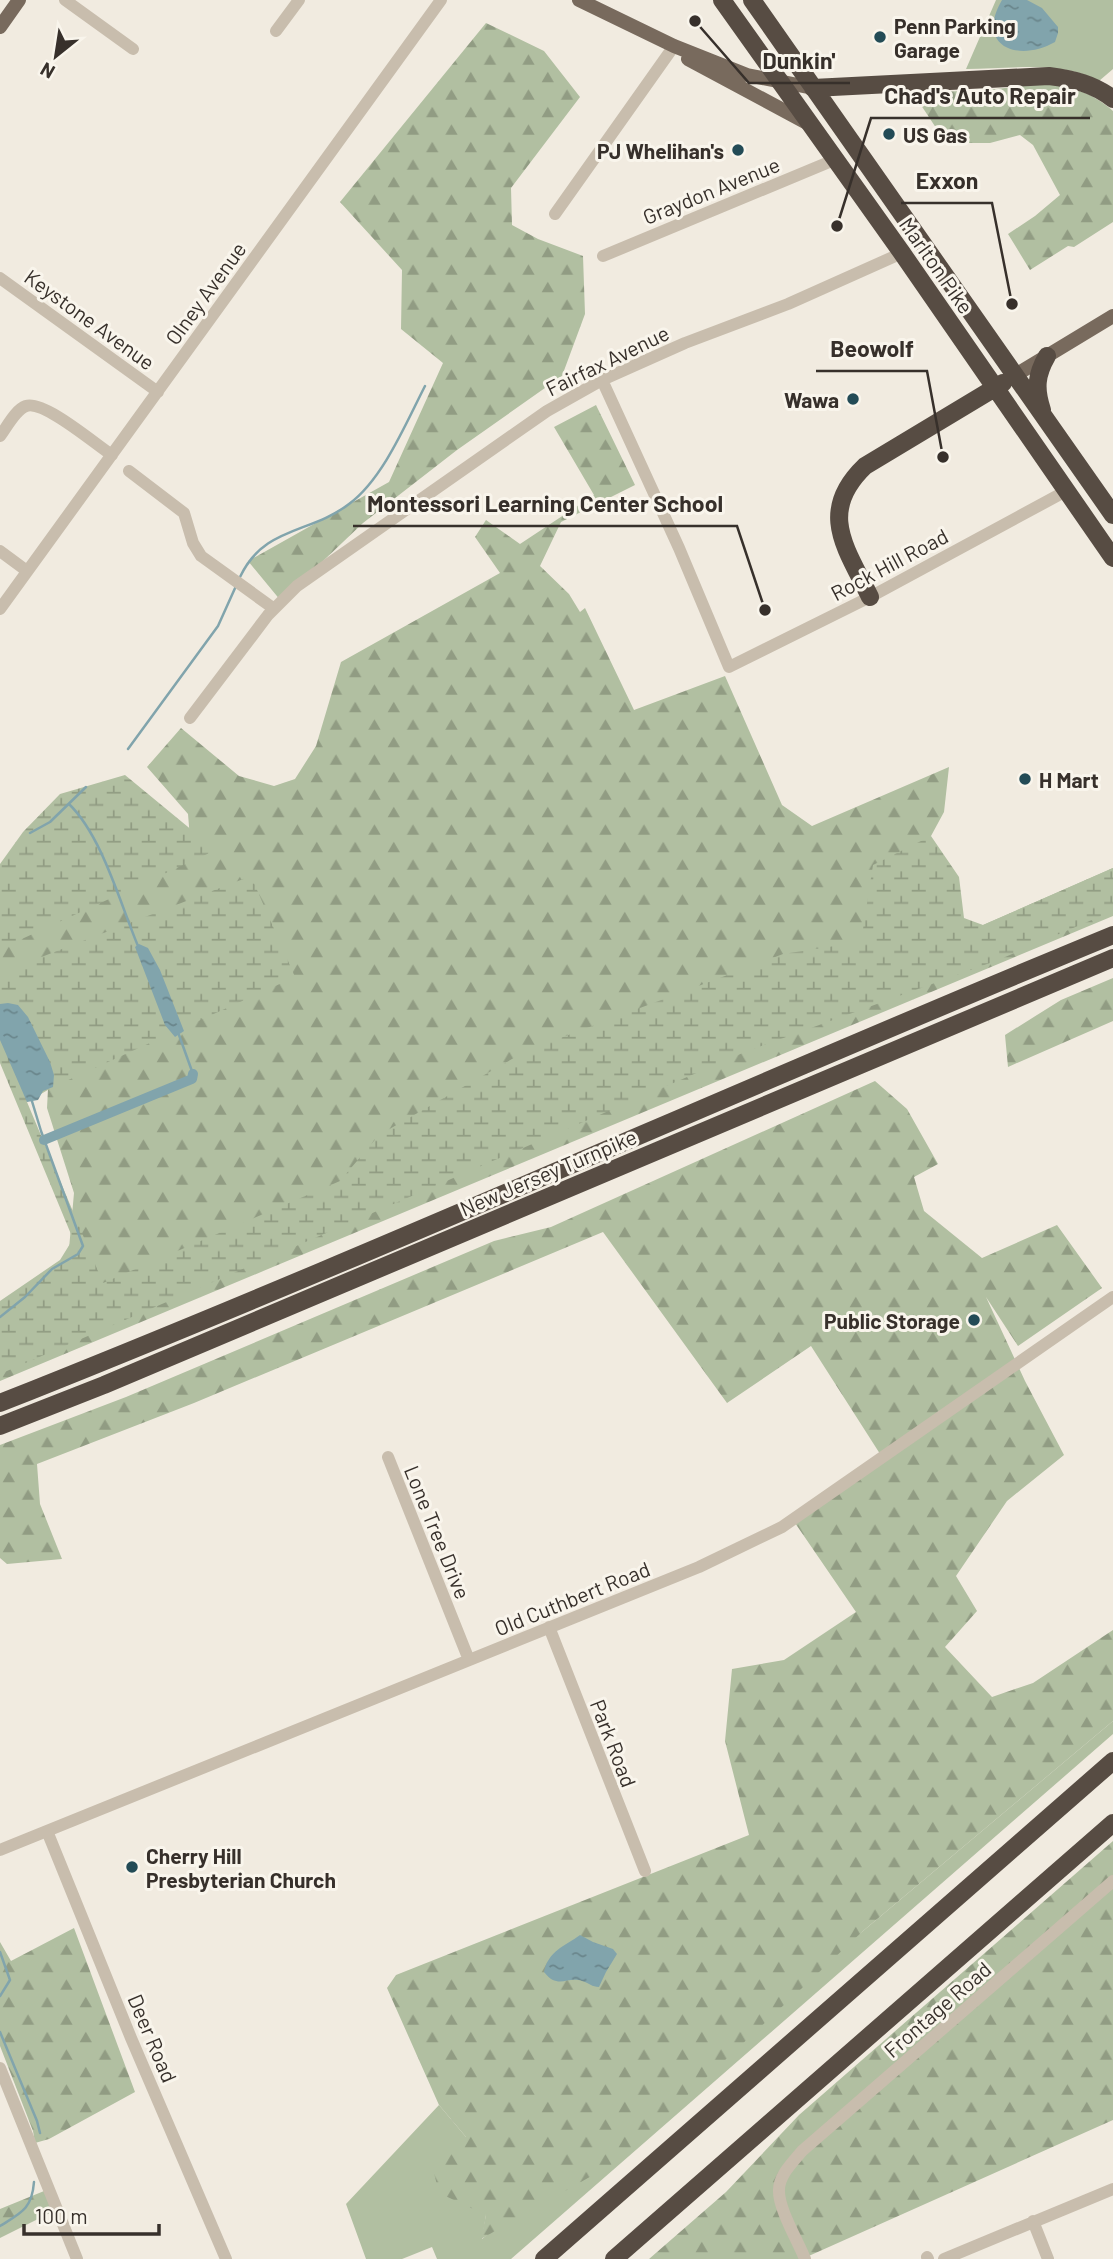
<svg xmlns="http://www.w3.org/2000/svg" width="1113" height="2259" viewBox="0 0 1113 2259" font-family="Barlow,sans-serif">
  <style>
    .green { fill: #b1bfa1 }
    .forest { fill: url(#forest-firs) }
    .wetland { fill: url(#wetland-marsh) }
    .water { fill: url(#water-ripples) }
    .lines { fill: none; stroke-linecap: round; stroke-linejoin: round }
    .stream { stroke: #81a4ac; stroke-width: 2.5 }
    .canal { stroke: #81a4ac; stroke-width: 10 }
    .minor { stroke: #c8bdad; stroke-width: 12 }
    .major { stroke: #786a5d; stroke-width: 14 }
    .highway { stroke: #574c43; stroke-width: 18 }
    .poi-dot { fill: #234b56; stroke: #f9f5ec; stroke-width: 2.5 }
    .labels { text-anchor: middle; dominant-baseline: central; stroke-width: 6; stroke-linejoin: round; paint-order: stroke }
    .poi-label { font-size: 21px; font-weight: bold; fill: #37302b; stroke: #f9f5ec; text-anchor: start }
    .street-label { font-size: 21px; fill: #37302b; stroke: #f9f5ec }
    .leader { fill: none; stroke: #37302b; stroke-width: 2.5 }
    .callout-dot { fill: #37302b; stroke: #f9f5ec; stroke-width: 2.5 }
    .callout-label { font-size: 23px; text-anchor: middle; font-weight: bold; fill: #37302b; stroke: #f9f5ec; stroke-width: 6; stroke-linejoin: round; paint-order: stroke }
  </style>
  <defs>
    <pattern id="forest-firs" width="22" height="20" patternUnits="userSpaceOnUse" patternTransform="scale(1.75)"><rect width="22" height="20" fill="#b1bfa1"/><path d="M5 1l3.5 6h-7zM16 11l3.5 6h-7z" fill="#919c83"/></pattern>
    <pattern id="wetland-marsh" width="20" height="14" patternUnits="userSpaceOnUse" patternTransform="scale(1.75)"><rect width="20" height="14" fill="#b1bfa1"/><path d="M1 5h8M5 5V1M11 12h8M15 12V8" fill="none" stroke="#919c83"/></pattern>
    <pattern id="water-ripples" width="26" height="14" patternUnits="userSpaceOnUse" patternTransform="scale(1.75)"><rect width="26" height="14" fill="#81a4ac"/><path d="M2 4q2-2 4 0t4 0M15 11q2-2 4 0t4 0" fill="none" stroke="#6a868c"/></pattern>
  </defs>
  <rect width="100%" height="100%" fill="#f1ebe0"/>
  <!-- green -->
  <path class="green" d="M996,0H1113V69L1099,81C1060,60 1009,69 966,69Z
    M1113,1721V1734L511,2259H437L432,2247L402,2259H366L346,2204L439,2105L466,2137L486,2215L482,2239L863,1931Z"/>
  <!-- forest -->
  <path class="forest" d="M486,23L544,51L580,97L511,188L512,225L538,239L583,256L585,314L562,376L457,450L363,523L281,601L248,561L389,482L443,363L401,329L402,270L340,202Z
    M1040,84C1068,85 1092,92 1113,111V222L1074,247L1068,246L1030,270L1008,234L1035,216L1060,195L1033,145L1020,135L990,143H946L913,93L987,90Z
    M596,405L635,485L561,522L540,566L569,594L580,612L585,608L634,710L725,676L782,805L812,826L949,767L944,812L931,836L901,918L983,925L1113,868V916L0,1381V1327L67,1271L74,1193L47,1108L49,1070L0,1006V939L191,851L188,814L147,767L181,728L239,776L274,786L295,779L316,746L341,662L500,573L475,537L486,520L520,544L594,495L554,427Z
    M1113,978V1021L1008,1067L1005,1035L1061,1000Z
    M875,1081L907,1109L938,1164L914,1177L924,1211L982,1258L1057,1225L1102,1288L1018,1346L986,1297L1025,1381L1064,1455L1007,1501L956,1576L977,1611L945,1647L992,1697L1033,1683L1113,1630V1721L863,1931L616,2162L481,2239L486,2215L439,2193L431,2161L466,2137L439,2105L387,1988L396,1975L749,1835L725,1741L732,1669L784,1660L856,1612L793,1520L882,1457L811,1346L727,1403L603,1232L194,1403L37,1464L40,1504L62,1559L7,1564L0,1558V1445L126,1397L494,1241L551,1227Z
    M1113,1841V2120L802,2259H649L726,2192L799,2115Z
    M74,1928L135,2092L49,2139L35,2143L33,2131L0,2046V1942L11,1961Z
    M49,2189L58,2209L0,2238V2209Z"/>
  <!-- wetland -->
  <path class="wetland" d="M125,775L216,850L0,949V864L23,832L60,794Z
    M931,836L959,877L964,918L983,925L1113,868V911L998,960L745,1052L0,1374V1301L60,1260L73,1239L0,1063V973L251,876L295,977L53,1087L27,1102L103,1283L340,1181L379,1135L526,1051L783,954L861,942L873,865Z"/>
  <!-- water -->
  <path class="water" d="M1002,0H1027L1042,8L1058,27V33L1055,42C1018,63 975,46 1002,0Z
    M139,944L148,948L160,970L184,1031L175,1037L165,1025L135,947Z
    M8,1003L18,1005L28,1017L50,1062L54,1075L53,1087L43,1091L38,1100L27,1102L0,1040V1004Z
    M580,1935L593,1942L613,1949L617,1954L606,1972L599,1987C592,1987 589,1983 582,1981C567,1976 558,1990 544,1972C548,1951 565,1946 580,1935Z"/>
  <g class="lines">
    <!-- stream -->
    <path class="stream" d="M240,577C264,526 310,534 349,504C383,479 406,423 425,386
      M128,749L218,626L236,586
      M69,804C102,836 120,903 138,946
      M30,833L50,822L86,787
      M179,1035L193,1074
      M0,1317L25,1297L52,1269L78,1254L83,1246L41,1131L31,1098
      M0,1952L10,1980L0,1996
      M0,2032L37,2121L40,2133
      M0,2226C21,2213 32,2209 34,2182"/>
    <!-- canal -->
    <path class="canal" d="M44,1140L192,1079L193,1074"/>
    <!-- minor -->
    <path class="minor" d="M65,0L133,49
      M276,31L299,0
      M555,214L674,46
      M603,256L834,160
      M0,278L158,392
      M602,380L679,548L729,667L870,597L1066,491
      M0,436C7,427 15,410 26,406C44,400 95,444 112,455
      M129,471L184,513L193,543L201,556L273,608
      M0,551L27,571
      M0,609L441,0
      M190,718L268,615L297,586L547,411L602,380L685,343L788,304L902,253
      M388,1457L469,1660
      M549,1627L645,1871
      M47,1831L131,2038L226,2259
      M0,1850L699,1567L782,1527L1113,1297
      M0,2068L77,2259
      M1033,2221L1048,2259
      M927,2257L928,2259
      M805,2259C798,2241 778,2208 779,2190C779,2175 793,2162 802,2151L1113,1881
      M944,2259L1113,2189"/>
    <!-- major -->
    <path class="major" d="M579,0L674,46L747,75L813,88
      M0,27L19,0
      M688,59L809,124
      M1014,376L1113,316"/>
    <!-- highway -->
    <path class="highway" d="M722,0L902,253L1113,558
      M752,0L1113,515
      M813,88L1049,76C1073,79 1094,84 1113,99
      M1042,410C1035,389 1036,375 1047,356
      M870,597C846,548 817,512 865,466L1003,383
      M0,1403C374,1255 741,1088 1113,935
      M0,1426L104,1385L1113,958
      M544,2259L1113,1761
      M614,2259L1113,1823"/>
  </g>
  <!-- markers -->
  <g class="poi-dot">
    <circle cx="880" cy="37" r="7"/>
    <circle cx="889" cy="134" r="7"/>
    <circle cx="738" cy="150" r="7"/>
    <circle cx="853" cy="399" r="7"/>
    <circle cx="1025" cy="779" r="7"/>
    <circle cx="974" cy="1320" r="7"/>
    <circle cx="132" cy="1867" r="7"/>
  </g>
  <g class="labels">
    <!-- poi labels -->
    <g class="poi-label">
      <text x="894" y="25">Penn Parking<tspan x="894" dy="24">Garage</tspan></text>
      <text x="903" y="134">US Gas</text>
      <text x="724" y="150" text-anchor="end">PJ Whelihan's</text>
      <text x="839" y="399" text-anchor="end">Wawa</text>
      <text x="1039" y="779">H Mart</text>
      <text x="960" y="1320" text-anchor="end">Public Storage</text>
      <text x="146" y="1855">Cherry Hill<tspan x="146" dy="24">Presbyterian Church</tspan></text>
    </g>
    <!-- street labels -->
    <g class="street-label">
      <text transform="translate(711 190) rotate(-22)">Graydon Avenue</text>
      <text transform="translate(937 265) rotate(55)">Marlton Pike</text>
      <text transform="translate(205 293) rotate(-54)">Olney Avenue</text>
      <text transform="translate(90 319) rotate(36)">Keystone Avenue</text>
      <text transform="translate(607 360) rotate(-26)">Fairfax Avenue</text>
      <text transform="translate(889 564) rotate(-28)">Rock Hill Road</text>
      <text transform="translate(548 1172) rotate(-23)">New Jersey Turnpike</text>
      <text transform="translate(438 1532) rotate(68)">Lone Tree Drive</text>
      <text transform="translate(572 1598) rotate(-22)">Old Cuthbert Road</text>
      <text transform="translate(614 1743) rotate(69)">Park Road</text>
      <text transform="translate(937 2009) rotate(-41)">Frontage Road</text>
      <text transform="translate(153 2038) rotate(67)">Deer Road</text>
    </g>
  </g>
  <!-- callouts -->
  <path class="leader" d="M695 21L749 83H850M837 226L871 118H1090M1012 304L992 203H901M943 457L927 371H816M765 610L737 526H353"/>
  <g class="callout-dot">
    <circle cx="695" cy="21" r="7"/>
    <circle cx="837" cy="226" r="7"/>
    <circle cx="1012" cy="304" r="7"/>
    <circle cx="943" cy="457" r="7"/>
    <circle cx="765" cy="610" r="7"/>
  </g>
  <g class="callout-label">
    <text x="799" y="69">Dunkin'</text>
    <text x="980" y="104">Chad's Auto Repair</text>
    <text x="947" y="189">Exxon</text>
    <text x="872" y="357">Beowolf</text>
    <text x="545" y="512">Montessori Learning Center School</text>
  </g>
  <!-- north arrow -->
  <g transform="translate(56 56) rotate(210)" stroke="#f9f5ec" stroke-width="5" paint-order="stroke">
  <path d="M0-5L12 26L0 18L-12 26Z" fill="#37302b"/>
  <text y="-10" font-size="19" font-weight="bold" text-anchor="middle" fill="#37302b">N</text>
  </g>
  <!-- scale -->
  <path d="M24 2224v10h135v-10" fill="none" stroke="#37302b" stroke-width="3.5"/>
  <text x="35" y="2224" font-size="21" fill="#37302b" stroke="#f9f5ec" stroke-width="5" paint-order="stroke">100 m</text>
</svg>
